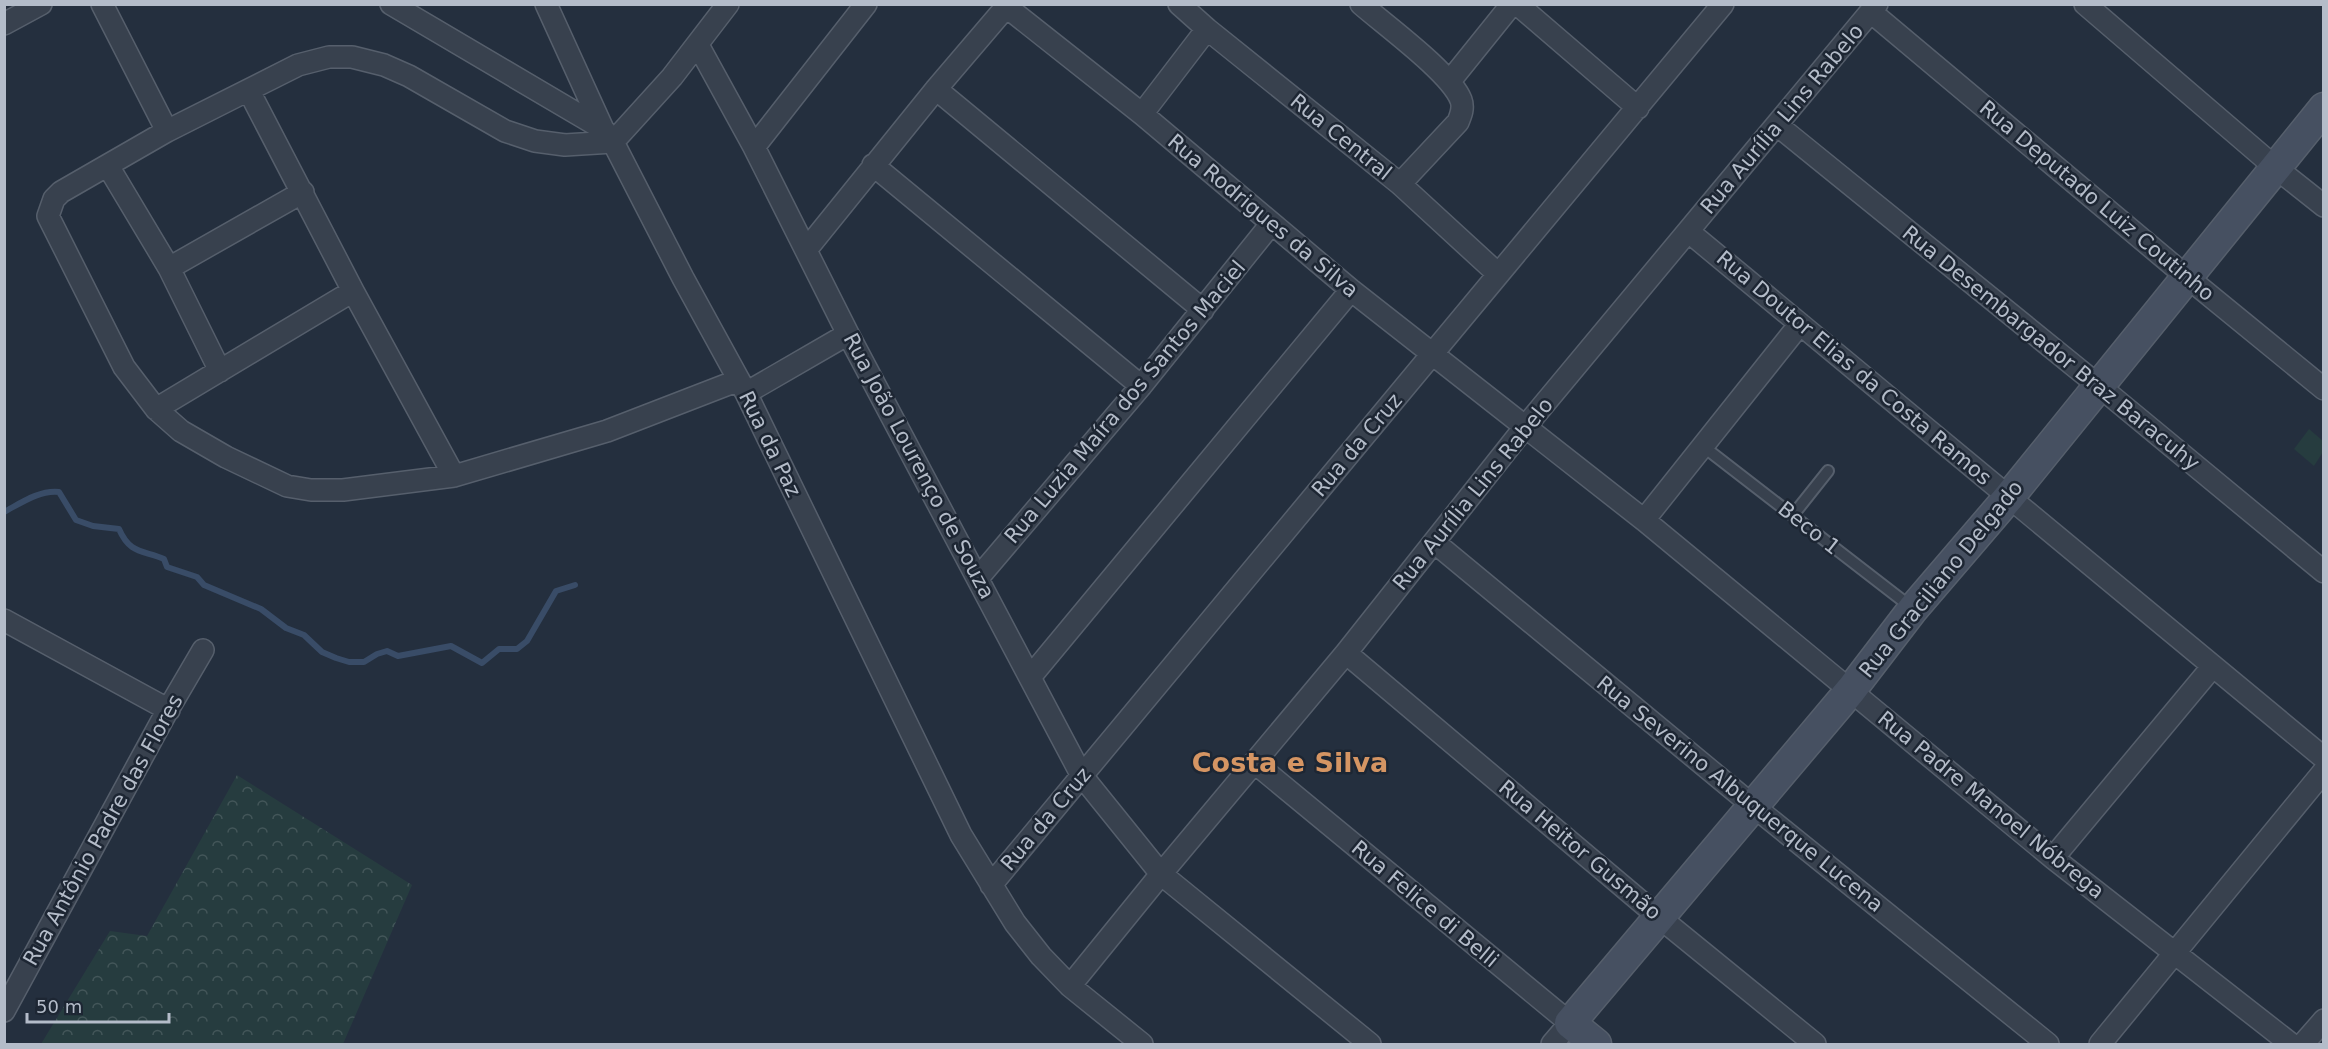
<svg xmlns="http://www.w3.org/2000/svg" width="2328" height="1049" viewBox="0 0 2328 1049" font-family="'DejaVu Sans',sans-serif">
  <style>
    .green { fill: #263c3f }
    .forest { fill: url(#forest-crowns) }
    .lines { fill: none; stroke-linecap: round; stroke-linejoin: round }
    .stream { stroke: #394c67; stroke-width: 6 }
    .lane-casing { stroke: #565f6c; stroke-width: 14 }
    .street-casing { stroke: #565f6c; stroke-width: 24 }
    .secondary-casing { stroke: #565f6c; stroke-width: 33 }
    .lane { stroke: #38414e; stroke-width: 10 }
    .street { stroke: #38414e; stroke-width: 21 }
    .secondary { stroke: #465061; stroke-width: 30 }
    .labels { text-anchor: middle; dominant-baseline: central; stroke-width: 5; stroke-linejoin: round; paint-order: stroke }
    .street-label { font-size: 21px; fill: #b4bcc9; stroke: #1d2633 }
    .district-label { font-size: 27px; font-weight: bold; fill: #d59563; stroke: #1d2633 }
  </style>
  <defs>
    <pattern id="forest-crowns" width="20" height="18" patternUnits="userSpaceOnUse" patternTransform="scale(1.5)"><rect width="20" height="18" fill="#263c3f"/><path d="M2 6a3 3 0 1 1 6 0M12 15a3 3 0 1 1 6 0" fill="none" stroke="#435659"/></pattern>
  </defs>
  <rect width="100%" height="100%" fill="#242f3e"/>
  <!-- green -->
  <path class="green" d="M2309,429L2323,441V452L2314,466L2294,449Z"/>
  <!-- forest -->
  <path class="forest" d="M237,775L412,885L343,1044H41L110,931L147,936Z"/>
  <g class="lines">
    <!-- stream -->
    <path class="stream" d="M4,512C21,503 39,490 59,492L76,520L93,526L119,529C130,554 142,550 164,559L167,567L197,577L204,585L261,609L286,628L304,635L322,652L336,658L349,662H364L377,654L387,651L398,656L451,646L482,663L499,649H517L527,641L556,591L575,585"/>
    <!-- lane casing -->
    <g class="lane-casing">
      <path id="lane" d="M1704,447L1911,607
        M1793,515L1828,471"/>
    </g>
    <!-- street casing -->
    <g class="street-casing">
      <path id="street" d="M102,4L167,131
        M391,4L603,129
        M546,4L603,129L613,142L683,278L746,393L961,835L1015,923L1041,956L1070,986L1142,1044
        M1003,4L1142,114L1351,290L1644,520L2053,858L2291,1044
        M1179,4L1207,29L1400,184L1498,274
        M1361,4C1385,25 1451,73 1461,100C1464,108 1461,115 1458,122L1400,184
        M1517,4L1638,108
        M2085,4L2276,168L2324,206
        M1871,12L2187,277L2324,389
        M4,24L41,4
        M698,45L754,147L848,334L1082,776L1161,874L1370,1044
        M1450,81L1512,4
        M936,89L1203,310
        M249,91L353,291L454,476
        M1142,114L1207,29
        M1777,125L2099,386L2324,572
        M613,142L565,145L535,141L505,131L409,76L384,65L352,57H329L298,65L167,131L61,192L54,199L48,216L124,367L156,409L181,431L226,457L287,486L311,490H343L454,476L607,431L739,380
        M613,142L672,77L728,4
        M754,147L866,4
        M873,165L1141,386
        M108,166L169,268L220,371
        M1689,232L2324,758
        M806,250L936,89L1006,7
        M169,268L303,192
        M746,393L848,334
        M156,409L353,291
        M1644,520L1800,324
        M1434,542L1752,805L2048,1044
        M978,578L1141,386L1271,224
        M4,620L169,710
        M1346,653L1659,917L1815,1044
        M1031,676L1351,290
        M1255,763L1570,1023L1552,1044
        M2053,858L2213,666
        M991,885L1723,4
        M1070,986L1161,874L1346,653L1525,427L1877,4
        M4,1011L165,715L203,650
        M2100,1044L2324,771
        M2303,1044L2324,1020"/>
    </g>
    <!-- secondary casing -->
    <g class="secondary-casing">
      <path id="secondary" d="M1596,1044L1570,1023L1851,690L1913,609L2009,497L2324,108"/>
    </g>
    <!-- lane -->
    <use href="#lane" class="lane"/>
    <!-- street -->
    <use href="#street" class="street"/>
    <!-- secondary -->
    <use href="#secondary" class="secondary"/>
  </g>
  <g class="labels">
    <!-- street labels -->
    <g class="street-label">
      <text transform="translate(1782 119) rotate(-50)">Rua Aurília Lins Rabelo</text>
      <text transform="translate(1341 137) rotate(39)">Rua Central</text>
      <text transform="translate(2097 201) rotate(40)">Rua Deputado Luiz Coutinho</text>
      <text transform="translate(1263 216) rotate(40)">Rua Rodrigues da Silva</text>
      <text transform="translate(2051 348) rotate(39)">Rua Desembargador Braz Baracuhy</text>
      <text transform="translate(1854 368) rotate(40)">Rua Doutor Elias da Costa Ramos</text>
      <text transform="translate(1125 402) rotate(-50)">Rua Luzia Maíra dos Santos Maciel</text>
      <text transform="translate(770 444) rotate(64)">Rua da Paz</text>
      <text transform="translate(1357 445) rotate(-50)">Rua da Cruz</text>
      <text transform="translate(919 466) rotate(62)">Rua João Lourenço de Souza</text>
      <text transform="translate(1473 494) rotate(-51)">Rua Aurília Lins Rabelo</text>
      <text transform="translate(1809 528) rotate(38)">Beco 1</text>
      <text transform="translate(1941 579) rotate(-51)">Rua Graciliano Delgado</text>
      <text transform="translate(1740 794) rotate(39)">Rua Severino Albuquerque Lucena</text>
      <text transform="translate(1991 805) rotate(39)">Rua Padre Manoel Nóbrega</text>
      <text transform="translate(1046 819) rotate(-50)">Rua da Cruz</text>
      <text transform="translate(103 830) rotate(-61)">Rua Antônio Padre das Flores</text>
      <text transform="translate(1580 850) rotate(40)">Rua Heitor Gusmão</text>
      <text transform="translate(1425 904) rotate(40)">Rua Felice di Belli</text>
    </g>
    <!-- district labels -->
    <g class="district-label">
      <text x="1290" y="762">Costa e Silva</text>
    </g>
  </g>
  <!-- border -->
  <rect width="2328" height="1049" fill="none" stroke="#b4bcc9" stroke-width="12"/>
  <!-- scale -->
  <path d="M27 1013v9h142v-9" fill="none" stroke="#b4bcc9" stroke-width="3"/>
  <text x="36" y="1013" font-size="18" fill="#b4bcc9" stroke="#1d2633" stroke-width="4.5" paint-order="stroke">50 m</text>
</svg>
